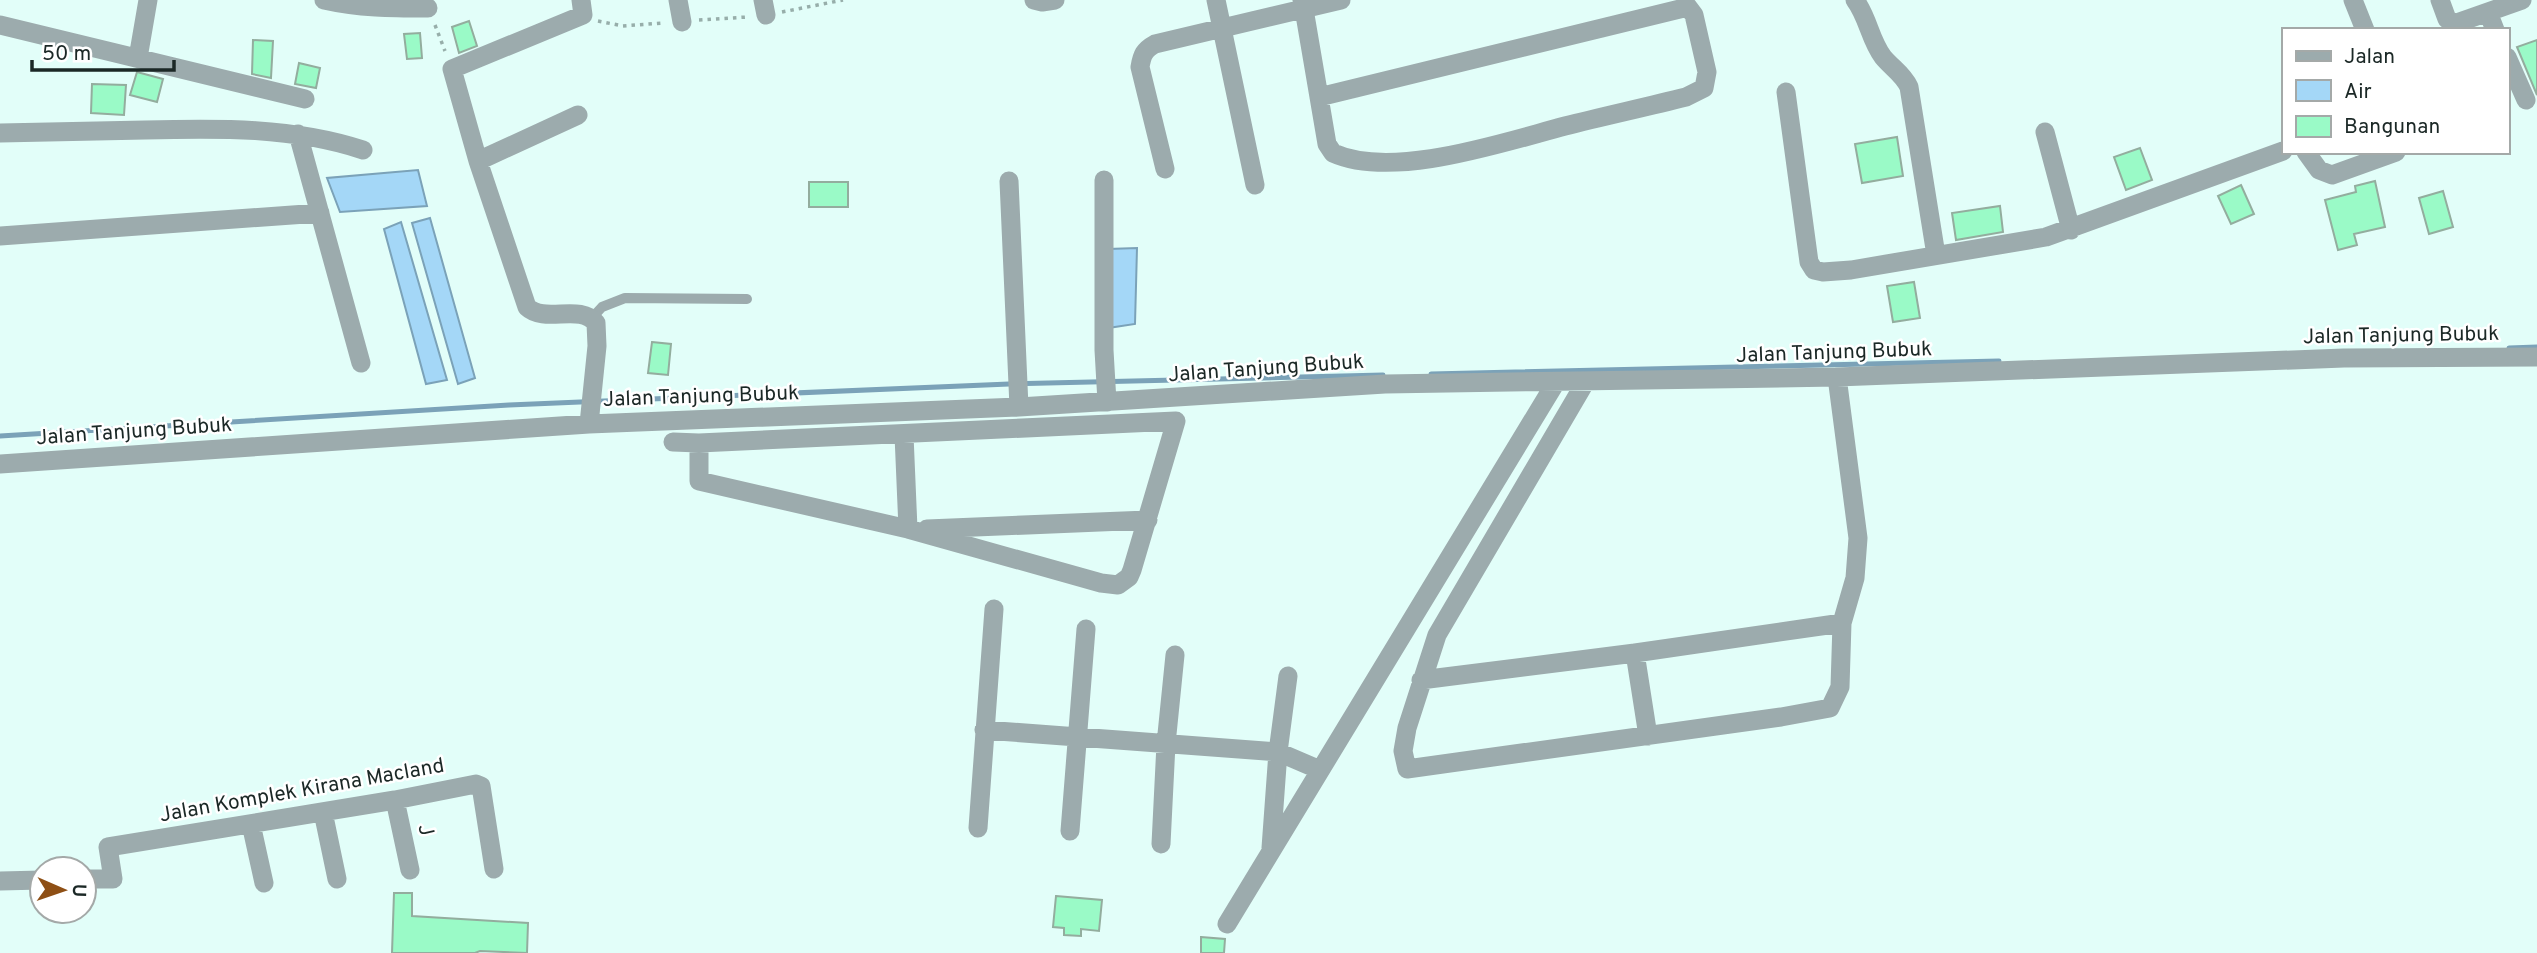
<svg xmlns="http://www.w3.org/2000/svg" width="2537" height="953" viewBox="0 0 2537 953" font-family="Overpass,sans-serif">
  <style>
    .water { fill: #a4d7f7; stroke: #7ba2b8; stroke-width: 2 }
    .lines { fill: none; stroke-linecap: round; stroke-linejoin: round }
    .stream { stroke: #7ba2b8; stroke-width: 5 }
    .building { fill: #9afac7; stroke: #93ad9e; stroke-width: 2 }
    .path { stroke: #97aeaa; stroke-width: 3.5; stroke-dasharray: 3.5 5; stroke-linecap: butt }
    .service { stroke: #9cabad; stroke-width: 10 }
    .minor { stroke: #9cabad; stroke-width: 19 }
    .labels { text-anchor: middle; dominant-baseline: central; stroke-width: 5; stroke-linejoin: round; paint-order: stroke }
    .street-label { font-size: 21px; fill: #1b2826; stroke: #fff }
  </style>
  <rect width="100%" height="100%" fill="#e2fef9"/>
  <!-- water -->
  <path class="water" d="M418,170L427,206L340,212L327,178Z
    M430,218L475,378L458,384L412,223Z
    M401,222L447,380L426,384L384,229Z
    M1137,248L1135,324L1108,328V249Z"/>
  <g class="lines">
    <!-- stream -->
    <path class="stream" d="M2509,348L2537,347
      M1431,374L1999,361
      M0,436L509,405L1009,384L1383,375"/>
  </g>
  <!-- building -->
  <path class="building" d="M469,21L477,46L459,53L452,27Z
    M420,33L422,58L407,59L404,34Z
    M253,40L273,41L271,78L252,74Z
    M2537,40V95L2517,47Z
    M299,63L320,68L316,88L295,84Z
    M137,72L163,79L157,102L130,95Z
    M92,84L126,85L124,115L91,113Z
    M1897,137L1903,176L1862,183L1855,144Z
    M2140,148L2152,180L2126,190L2114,157Z
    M2375,181L2385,227L2354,234L2357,245L2338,250L2325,200L2356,192L2355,186Z
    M809,182H848V207H809Z
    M2241,185L2254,214L2231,224L2218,196Z
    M2443,191L2453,227L2429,234L2419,198Z
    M2000,206L2003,232L1956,240L1952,213Z
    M1914,282L1920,318L1893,322L1887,286Z
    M652,342L671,344L668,375L648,373Z
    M394,893H412V916L528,923L527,953L480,951L475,953H392Z
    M1056,896L1102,900L1099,931L1081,929V936L1064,935V928L1053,927Z
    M1201,937L1225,939L1224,953H1201Z"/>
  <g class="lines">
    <!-- path -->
    <path class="path" d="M782,12L843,0
      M699,20L747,17
      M598,21L623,26L663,23
      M435,25L445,51"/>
    <!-- service -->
    <path class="service" d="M592,318L602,307L625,298L747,299"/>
    <!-- minor -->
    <path class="minor" d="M324,0C359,8 392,8 428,8
      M581,0L583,15L452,69L478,161L527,307C545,324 580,303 596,323L597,346L589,424
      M678,0L682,22
      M763,0L766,15
      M1034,0L1042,2L1055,0
      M1216,0L1255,185
      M1302,0L1304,9L1327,144L1333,153C1393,180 1504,142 1565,126C1605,116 1646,107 1686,97L1704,88L1707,72L1694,15L1688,7L1319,97
      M1855,0C1868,17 1870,40 1883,57C1892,68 1903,74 1909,87L1936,255
      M2353,0L2365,30
      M2440,0L2447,19L2454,24L2522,0
      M2488,12L2495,30
      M0,25L305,99
      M2507,57L2526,100
      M138,58L148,0
      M1786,92L1809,262L1814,270L1823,272L1851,270L2046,237L2283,151
      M2045,132L2071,230
      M0,133C48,132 97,131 145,130C218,128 294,127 363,150
      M298,134L361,363
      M2306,152L2319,170L2332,175L2396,152
      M478,161L578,115
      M1165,169L1140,67C1142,55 1144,50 1155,44L1341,0
      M1104,180V350L1107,402
      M1009,181L1019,407
      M0,236L320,213
      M1586,381L1437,635L1407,728L1403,751L1407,769L1781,717L1830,708L1840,687L1842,623L1855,578L1858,538L1837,377
      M1176,421L1132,570L1129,577L1118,585L1101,583L908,529L699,481V443Z
      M904,435L908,529
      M673,442L699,443
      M0,464L589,424L1019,407L1385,384L1837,377L2344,358L2537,357
      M927,529L1148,520
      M1635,653L1648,736
      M1421,680L1635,653L1842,623
      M984,730L1278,752L1320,770
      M395,800L410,870
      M323,812L337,879
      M251,824L264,883
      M978,828L994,609
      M1070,831L1086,629
      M1161,844L1166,744L1175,655
      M1271,848L1278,752L1288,676
      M84,879H113L108,847L395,800L476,784L481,786L494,869
      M0,881L42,880
      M1227,924L1556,382"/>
  </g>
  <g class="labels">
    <!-- street labels -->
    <g class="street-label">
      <text transform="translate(2401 336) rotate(-1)">Jalan Tanjung Bubuk</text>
      <text transform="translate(1834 353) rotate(-2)">Jalan Tanjung Bubuk</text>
      <text transform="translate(1266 369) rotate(-4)">Jalan Tanjung Bubuk</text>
      <text transform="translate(701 397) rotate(-2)">Jalan Tanjung Bubuk</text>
      <text transform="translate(134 432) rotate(-4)">Jalan Tanjung Bubuk</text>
      <text transform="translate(302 791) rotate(-10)">Jalan Komplek Kirana Macland</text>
      <text transform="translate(425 830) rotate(77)">J</text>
    </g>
  </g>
  <!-- legend -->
  <rect x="2282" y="28" width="228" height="126" fill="#ffffff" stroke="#a4a9a8" stroke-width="2"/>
  <rect x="2296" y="51" width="35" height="10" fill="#9cabad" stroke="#a4a9a8" stroke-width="2"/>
  <text x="2344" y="63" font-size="21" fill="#1b2826">Jalan</text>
  <rect x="2296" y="80" width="35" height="21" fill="#a4d7f7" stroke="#a4a9a8" stroke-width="2"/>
  <text x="2344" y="98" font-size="21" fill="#1b2826">Air</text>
  <rect x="2296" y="116" width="35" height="21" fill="#9afac7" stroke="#a4a9a8" stroke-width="2"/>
  <text x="2344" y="133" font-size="21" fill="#1b2826">Bangunan</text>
  <!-- north arrow -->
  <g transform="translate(63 890) rotate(92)"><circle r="33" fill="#ffffff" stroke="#a4a9a8" stroke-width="2"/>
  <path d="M0-5L12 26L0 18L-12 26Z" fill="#8e4f15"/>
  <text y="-10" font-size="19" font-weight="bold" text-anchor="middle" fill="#1b2826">U</text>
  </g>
  <!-- scale -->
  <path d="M32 60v10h142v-10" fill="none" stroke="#1b2826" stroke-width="3.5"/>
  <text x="42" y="60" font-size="21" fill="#1b2826" stroke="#ffffff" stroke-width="5" paint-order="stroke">50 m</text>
</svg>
